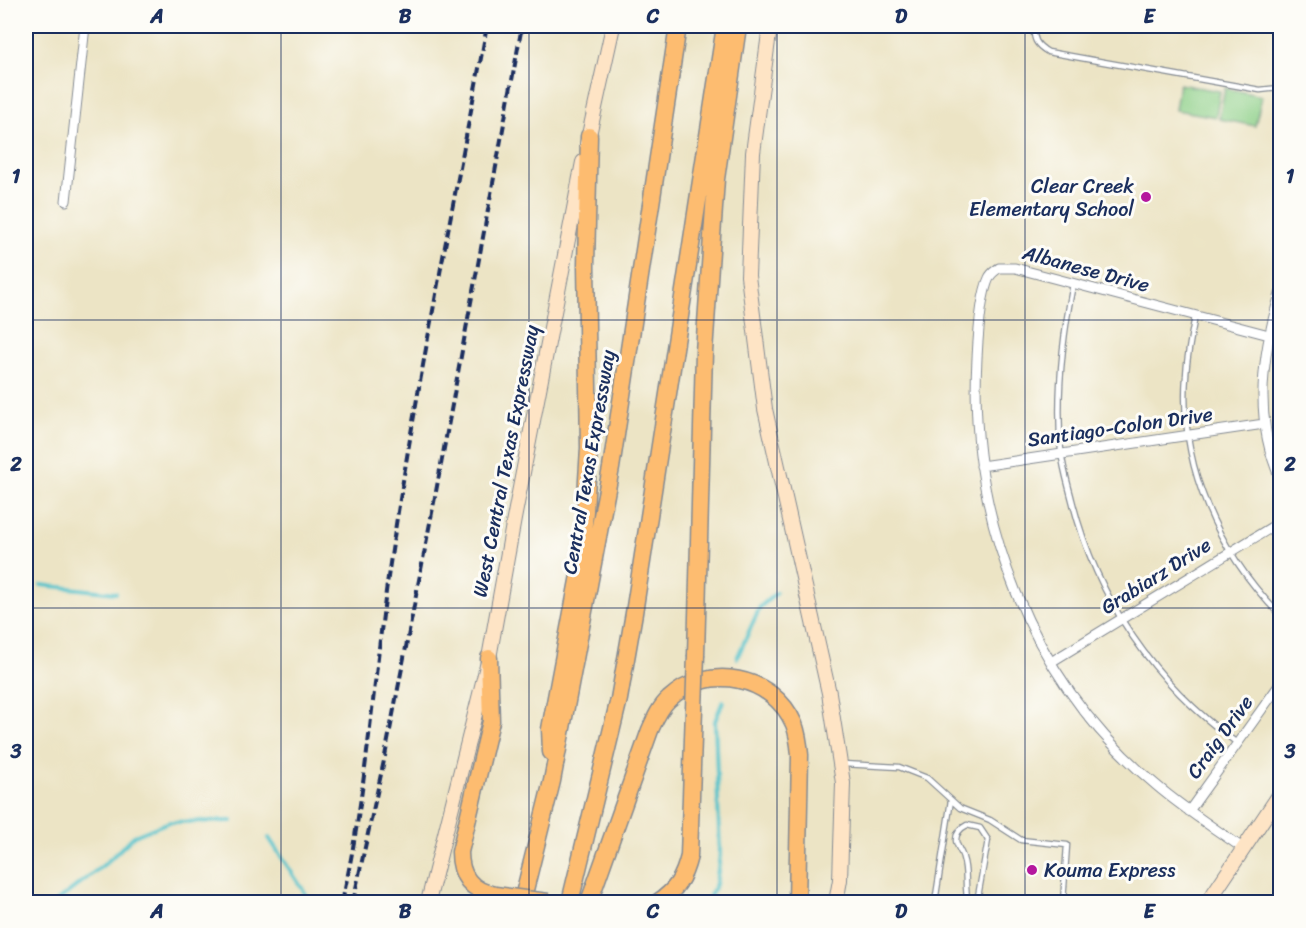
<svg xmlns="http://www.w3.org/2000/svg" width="1306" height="928" viewBox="0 0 1306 928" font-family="Sriracha,sans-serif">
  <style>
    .green { fill: #8ccf87; stroke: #547f72; stroke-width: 1.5 }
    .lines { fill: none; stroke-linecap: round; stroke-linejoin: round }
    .stream { stroke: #56c3cb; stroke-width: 4 }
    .lane-casing { stroke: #848a92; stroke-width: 7 }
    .street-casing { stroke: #848a92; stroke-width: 11 }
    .secondary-casing { stroke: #848a92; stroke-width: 16 }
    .highway-casing { stroke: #848a92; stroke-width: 19 }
    .lane { stroke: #fff; stroke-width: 4.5 }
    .street { stroke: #fff; stroke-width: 9 }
    .secondary { stroke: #fee4c5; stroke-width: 14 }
    .highway { stroke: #fdbc6f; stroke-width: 16 }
    .rail { stroke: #1b2f5e; stroke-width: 4; stroke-dasharray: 9 4.5; stroke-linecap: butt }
    .highway-bridge-casing { stroke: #848a92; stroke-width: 19; stroke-linecap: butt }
    .highway-bridge { stroke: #fdbc6f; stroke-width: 16 }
    .grid { fill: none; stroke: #1b2f5e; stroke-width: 1.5; stroke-opacity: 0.55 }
    .poi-dot { fill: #b5179e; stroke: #fdfcf7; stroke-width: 2 }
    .labels { text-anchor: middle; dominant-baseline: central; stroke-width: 6; stroke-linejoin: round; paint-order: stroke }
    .poi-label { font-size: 20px; fill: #1b2f5e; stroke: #fdfcf7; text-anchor: end }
    .street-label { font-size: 20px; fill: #1b2f5e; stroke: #fdfcf7 }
    .neatline { fill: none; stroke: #1b2f5e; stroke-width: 2 }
    .grid-label { font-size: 20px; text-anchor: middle; font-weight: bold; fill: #1b2f5e }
  </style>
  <rect width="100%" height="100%" fill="#fdfcf7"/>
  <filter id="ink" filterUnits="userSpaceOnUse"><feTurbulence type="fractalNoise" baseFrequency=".0167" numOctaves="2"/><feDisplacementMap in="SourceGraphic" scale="12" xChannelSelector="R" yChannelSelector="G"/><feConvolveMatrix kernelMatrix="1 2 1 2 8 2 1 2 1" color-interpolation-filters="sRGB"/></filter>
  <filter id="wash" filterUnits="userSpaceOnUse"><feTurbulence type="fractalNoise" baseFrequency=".008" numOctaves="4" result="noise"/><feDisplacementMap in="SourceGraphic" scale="24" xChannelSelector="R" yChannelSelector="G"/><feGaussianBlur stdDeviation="1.35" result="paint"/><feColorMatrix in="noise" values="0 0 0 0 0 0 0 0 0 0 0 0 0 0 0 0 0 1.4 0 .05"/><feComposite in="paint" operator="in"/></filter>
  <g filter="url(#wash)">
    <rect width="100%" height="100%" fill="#ece4c5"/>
    <!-- green -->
    <path class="green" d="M1179,84L1220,91L1216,117L1175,110Z
      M1225,88L1262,96L1255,126L1219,119Z"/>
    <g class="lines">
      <!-- stream -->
      <path class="stream" d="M26,583L31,584
        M41,585L116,593
        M737,658L760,607L776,593
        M269,838L311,902
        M56,902L106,863L134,836L169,822L232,821
        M707,902L716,884L720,855L715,721L723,701"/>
    </g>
  </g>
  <g filter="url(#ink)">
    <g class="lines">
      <!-- lane casing -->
      <g class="lane-casing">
        <path id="lane" d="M1034,26C1033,39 1036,45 1048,52L1260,90L1279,88L1280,85
          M1073,284C1062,340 1056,394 1061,451C1063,468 1068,484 1072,500C1097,600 1154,683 1237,743
          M1195,317C1191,336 1187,356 1186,376C1179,466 1218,552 1280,615
          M843,764L899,767L927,778L960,808L990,820L1021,840L1067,845L1063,902
          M935,902L951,800
          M968,902C964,888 968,872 963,858C962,852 956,846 956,840C956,832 961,828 967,825L980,828L988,840L977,902"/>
      </g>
      <!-- street casing -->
      <g class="street-casing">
        <path id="street" d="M66,201L85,26
          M1280,294C1262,355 1253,418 1280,478
          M981,466L1264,424
          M1051,662L1280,522
          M1189,811L1280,684
          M1244,849C1214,828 1184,809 1156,785C1031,682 968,518 977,358C978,338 981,295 989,278C991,273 995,271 999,268H1015L1269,335"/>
      </g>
      <!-- secondary casing -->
      <g class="secondary-casing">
        <path id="secondary" d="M770,26L753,153L748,276L765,409L829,693L843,783L840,880L836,902
          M587,144L613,26
          M428,902L489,658L514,519L583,162
          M1208,902L1280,794"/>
      </g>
      <!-- highway casing -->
      <g class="highway-casing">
        <path id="highway" d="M696,655L704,352L716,179L738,26
          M489,658L491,721L460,852C460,876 471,891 495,895
          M551,752L550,729L580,570L585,511L589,448L586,265L589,136
          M522,902L552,781L611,468L678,26
          M570,902L619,699L634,613L725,26
          M589,902L650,730C655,719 660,707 669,699C707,663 773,675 794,724C798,734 799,744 800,755L797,902
          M658,902C676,891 684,877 689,856L694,709"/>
      </g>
      <!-- lane -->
      <use href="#lane" class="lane"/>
      <!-- street -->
      <use href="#street" class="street"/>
      <!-- secondary -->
      <use href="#secondary" class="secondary"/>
      <!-- highway -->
      <use href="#highway" class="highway"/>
      <!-- rail -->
      <path class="rail" d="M342,902C367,793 373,681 389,570C416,388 453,207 487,26
        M353,902L385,756L435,497L522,26"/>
      <!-- highway-bridge casing -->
      <g class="highway-bridge-casing">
        <path id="highway-bridge" d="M694,709L696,655
          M495,895L548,902"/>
      </g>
      <!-- highway-bridge -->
      <use href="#highway-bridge" class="highway-bridge"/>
    </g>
  </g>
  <!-- grid -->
  <path class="grid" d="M281,26V902M529,26V902M777,26V902M1025,26V902M26,320H1280M26,608H1280"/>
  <!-- markers -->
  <g class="poi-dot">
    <circle cx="1146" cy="197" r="6"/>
    <circle cx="1032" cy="870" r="6"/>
  </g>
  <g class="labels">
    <!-- poi labels -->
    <g class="poi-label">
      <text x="1134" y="186">Clear Creek<tspan x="1134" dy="23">Elementary School</tspan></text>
      <text x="1044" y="870" text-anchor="start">Kouma Express</text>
    </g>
    <!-- street labels -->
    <g class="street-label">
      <text transform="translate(1086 269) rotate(15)">Albanese Drive</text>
      <text transform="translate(1120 427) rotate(-8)">Santiago-Colon Drive</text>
      <text transform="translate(506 461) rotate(-79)">West Central Texas Expressway</text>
      <text transform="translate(589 462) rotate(-80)">Central Texas Expressway</text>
      <text transform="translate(1156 576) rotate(-32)">Grabiarz Drive</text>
      <text transform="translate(1220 737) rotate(-54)">Craig Drive</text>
    </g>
  </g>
  <!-- margin -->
  <rect width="1306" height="928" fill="none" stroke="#fdfcf7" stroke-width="66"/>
  <rect x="33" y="33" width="1240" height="862" class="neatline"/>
  <g class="grid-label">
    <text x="157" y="23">A</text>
    <text x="405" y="23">B</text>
    <text x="653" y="23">C</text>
    <text x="901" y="23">D</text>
    <text x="1149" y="23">E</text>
    <text x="16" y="183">1</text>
    <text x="1290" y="183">1</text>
    <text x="16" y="471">2</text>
    <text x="1290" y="471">2</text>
    <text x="16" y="758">3</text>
    <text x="1290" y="758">3</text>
    <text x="157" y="918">A</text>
    <text x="405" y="918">B</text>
    <text x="653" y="918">C</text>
    <text x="901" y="918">D</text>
    <text x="1149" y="918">E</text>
  </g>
</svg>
